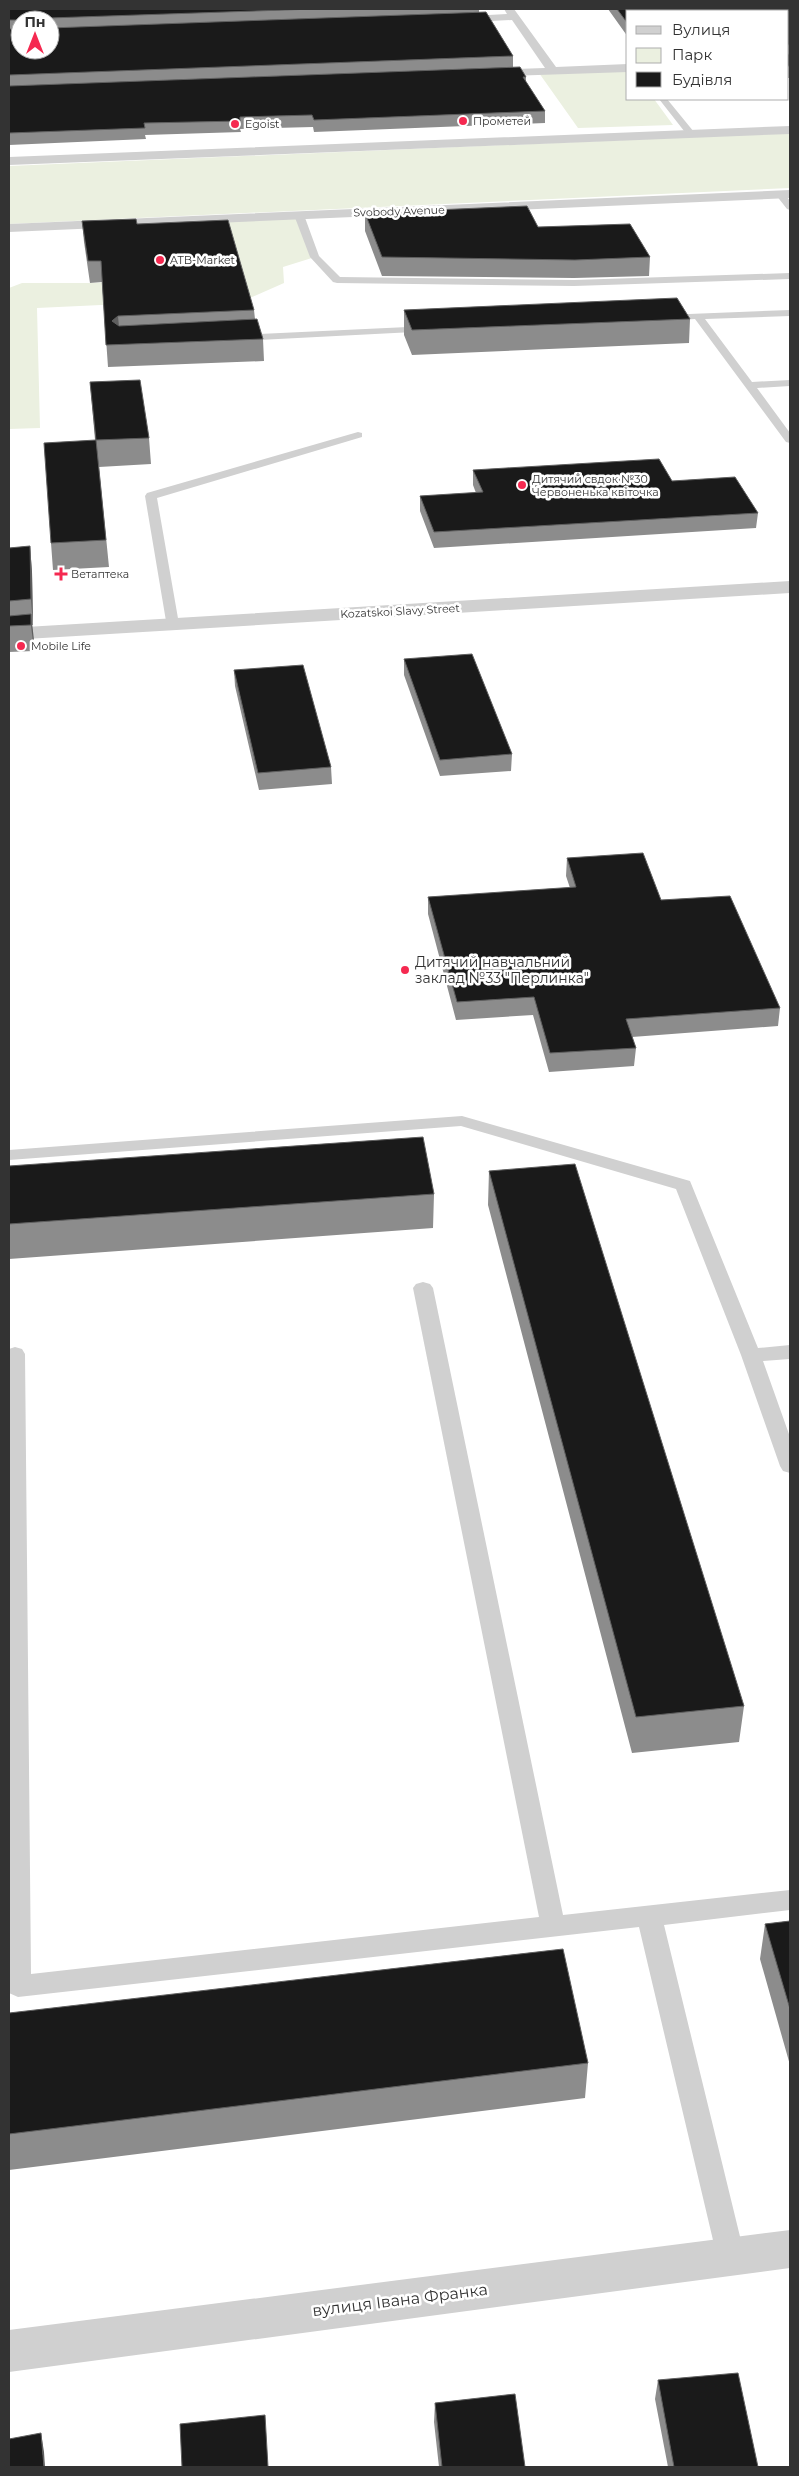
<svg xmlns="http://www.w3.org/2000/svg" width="799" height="2476" viewBox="0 0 799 2476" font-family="Montserrat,sans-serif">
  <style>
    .green { fill: #ebf0e0 }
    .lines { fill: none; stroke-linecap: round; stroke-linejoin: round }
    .service { fill: #d0d0d0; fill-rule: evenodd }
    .minor { fill: #d0d0d0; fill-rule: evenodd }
    .tertiary { fill: #d0d0d0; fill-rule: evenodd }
    .wall { fill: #8c8c8c; fill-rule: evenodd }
    .shaded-wall { fill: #5f5f5f }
    .building { fill: #1a1a1a; stroke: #5f5f5f }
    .poi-dot { fill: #f52950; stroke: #fff; stroke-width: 2 }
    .labels { text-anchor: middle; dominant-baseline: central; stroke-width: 5; stroke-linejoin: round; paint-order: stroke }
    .far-poi-label { font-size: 11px; fill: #333; stroke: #fff; text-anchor: start }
    .far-street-label { font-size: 11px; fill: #333; stroke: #fff }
    .poi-label { font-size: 14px; fill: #333; stroke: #fff; text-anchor: start }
    .near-street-label { font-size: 16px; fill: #333; stroke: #fff }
  </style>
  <rect width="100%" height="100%" fill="#fff"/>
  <!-- green -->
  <path class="green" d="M628,71V99H654L673,125L578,128L539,73Z
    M790,133V188L9,224V166Z
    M299,215L315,257L283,267L284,283L250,298L37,308L40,428L9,429V288L22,283H90L238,276L221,219Z"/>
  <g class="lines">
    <!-- service -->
    <path class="service" d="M659,99H667L694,132V136H688Z
      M778,193H784L790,201V210L787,209L776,195Z
      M299,212L304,215L319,256L340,277L574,280L790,273V279L574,286L337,283L333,282L310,257L294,215Z
      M790,310V316L705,319L752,382L790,380V386L757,388L790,433V443L786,442L695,319L664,321L659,318L664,315Z
      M429,326L434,329L433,331L237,341L232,338L237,335Z
      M358,432L362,433V437L157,498L179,624L172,628L167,627L145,496L147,493Z
      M462,1116L690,1181L758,1348L790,1345V1359L763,1361L790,1437V1473L783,1471L780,1466L741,1355L676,1189L461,1126L9,1160V1150Z
      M423,1282L430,1284L433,1288L563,1915L790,1890V1910L664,1925L745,2257L741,2266L731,2270L721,2266L717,2257L639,1927L18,1997L9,1993V1349L15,1347L22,1349L25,1354L31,1974L539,1917L413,1288L416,1284Z"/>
    <!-- minor -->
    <path class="minor" d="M504,9H514L556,67L628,64V72L481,77V71L485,70L545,68L512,20L451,23L445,20L451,17L507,14Z
      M790,581V593L9,640V628Z
      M790,2230V2268L9,2372V2330Z"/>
    <!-- tertiary -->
    <path class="tertiary" d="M790,126V134L9,165V157Z
      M790,190V198L9,232V224Z"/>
  </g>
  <!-- wall -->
  <path class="wall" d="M9,9H479V12L513,56V67L526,77V82L545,111V123L314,132L313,127L240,129L241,132L145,135L146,139L9,145ZM20,20H50V50H20Z
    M608,9H790V78H788V11H628V37Z
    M365,213L538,227L650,257L649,276L574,278L382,276L365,231Z
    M82,221L137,224L254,310L255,319L263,339L264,361L108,367L102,282L90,283L84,242Z
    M404,310L690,319L689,343L412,355L404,335Z
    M90,382L149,438L151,464L99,467L109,567L53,570L51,543L95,440Z
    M473,470L672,481L758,513L756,528L434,548L420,511V496L476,493L473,485Z
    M30,546L32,572L33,625H32L34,651L9,652V548Z
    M404,659L512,754L511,771L440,776L404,675Z
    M234,670L331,767L332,784L259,790L235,686Z
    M567,858L661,900L780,1008L778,1026L632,1037L636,1048L634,1066L549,1072L533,1015L456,1020L428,914V897L570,888L566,876Z
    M9,1166L434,1194L433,1228L9,1259Z
    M489,1171L744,1706L739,1742L632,1753L488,1205Z
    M790,1921V2065L760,1959L765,1924Z
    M9,2013L588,2063L585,2098L9,2170Z
    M658,2380L758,2467H668L655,2399Z
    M435,2403L525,2467H439L434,2422Z"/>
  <!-- shaded-wall -->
  <path class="shaded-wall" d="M118,316L120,338L112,321Z
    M30,546L32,572L33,625L31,599Z
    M31,614L34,640V651L31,625Z
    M41,2433L44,2452L45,2467H44Z"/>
  <!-- building -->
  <path class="building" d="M9,9H314L49,18V20H9Z
    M617,9H790V45H788V54H790V66H788V11H628V24Z
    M486,12L513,56L9,75V29H20V50H50V28Z
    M520,67L526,77H523L545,111L314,120L312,115L240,117V121L144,123L145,128L9,133V86Z
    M527,206L538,227L630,224L650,257L575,260L382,257L365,213Z
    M136,219L137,224L228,220L254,310L118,316L112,321L119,326L257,319L263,339L106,345L101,261H88L82,221Z
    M677,298L690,319L412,330L404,310Z
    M140,380L149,438L96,440L106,540L51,543L44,443L96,440L90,382Z
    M659,459L672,481L735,477L758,513L434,532L420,496L483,492L473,470Z
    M30,546L31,599L9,601V548Z
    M31,614V625L9,626V616Z
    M472,654L512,754L440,760L404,659Z
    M303,665L331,767L258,773L234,670Z
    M643,853L661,900L730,896L780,1008L626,1019L636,1048L550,1053L534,997L457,1002L428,897L576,887L567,858Z
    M423,1137L434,1194L9,1224V1166Z
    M575,1164L744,1706L636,1717L489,1171Z
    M790,1921V2009L765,1924Z
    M563,1949L588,2063L9,2134V2013Z
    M738,2373L758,2467H674L658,2380Z
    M515,2394L525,2467H442L435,2403Z
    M265,2415L268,2467H182L180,2424Z
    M41,2433L44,2467H9V2439Z"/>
  <!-- markers -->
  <g class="poi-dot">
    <circle cx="463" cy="121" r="5"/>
    <circle cx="235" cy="124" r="5"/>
    <circle cx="160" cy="260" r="5"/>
    <circle cx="522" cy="485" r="5"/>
    <path d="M58.5 566.5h5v5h5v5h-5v5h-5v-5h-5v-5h5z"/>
    <circle cx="21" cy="646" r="5"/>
    <circle cx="405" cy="970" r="5"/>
  </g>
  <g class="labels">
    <!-- far-poi labels -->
    <g class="far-poi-label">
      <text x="473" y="121">Прометей</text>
      <text x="245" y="124">Egoist</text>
      <text x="170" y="260">ATB-Market</text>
      <text x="532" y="479">Дитячий свдок №30<tspan x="532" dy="13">Червоненька квіточка</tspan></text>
      <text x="71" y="574">Ветаптека</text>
      <text x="31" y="646">Mobile Life</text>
    </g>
    <!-- far-street labels -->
    <g class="far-street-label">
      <text transform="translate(399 211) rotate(-2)">Svobody Avenue</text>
      <text transform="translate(400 611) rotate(-3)">Kozatskoi Slavy Street</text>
    </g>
    <!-- poi labels -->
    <g class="poi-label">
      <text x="415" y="962">Дитячий навчальний<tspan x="415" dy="16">заклад №33 "Перлинка"</tspan></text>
    </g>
    <!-- near-street labels -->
    <g class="near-street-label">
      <text transform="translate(400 2300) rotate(-7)">вулиця Івана Франка</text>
    </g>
  </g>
  <!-- border -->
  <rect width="799" height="2476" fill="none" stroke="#333333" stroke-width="20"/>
  <!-- legend -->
  <rect x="626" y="10" width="162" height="90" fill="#ffffff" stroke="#adadad"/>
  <rect x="636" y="26" width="25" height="8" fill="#d0d0d0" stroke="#adadad"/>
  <text x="672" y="35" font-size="15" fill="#333333">Вулиця</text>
  <rect x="636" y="48" width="25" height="15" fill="#ebf0e0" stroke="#adadad"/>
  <text x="672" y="60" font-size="15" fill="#333333">Парк</text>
  <rect x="636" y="72" width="25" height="15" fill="#1a1a1a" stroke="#adadad"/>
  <text x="672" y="85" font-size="15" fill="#333333">Будівля</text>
  <!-- north arrow -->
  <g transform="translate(35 35)"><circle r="24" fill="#ffffff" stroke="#adadad"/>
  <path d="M0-4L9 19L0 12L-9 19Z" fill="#f52950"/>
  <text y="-8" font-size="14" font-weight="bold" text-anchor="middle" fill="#333333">Пн</text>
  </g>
</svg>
